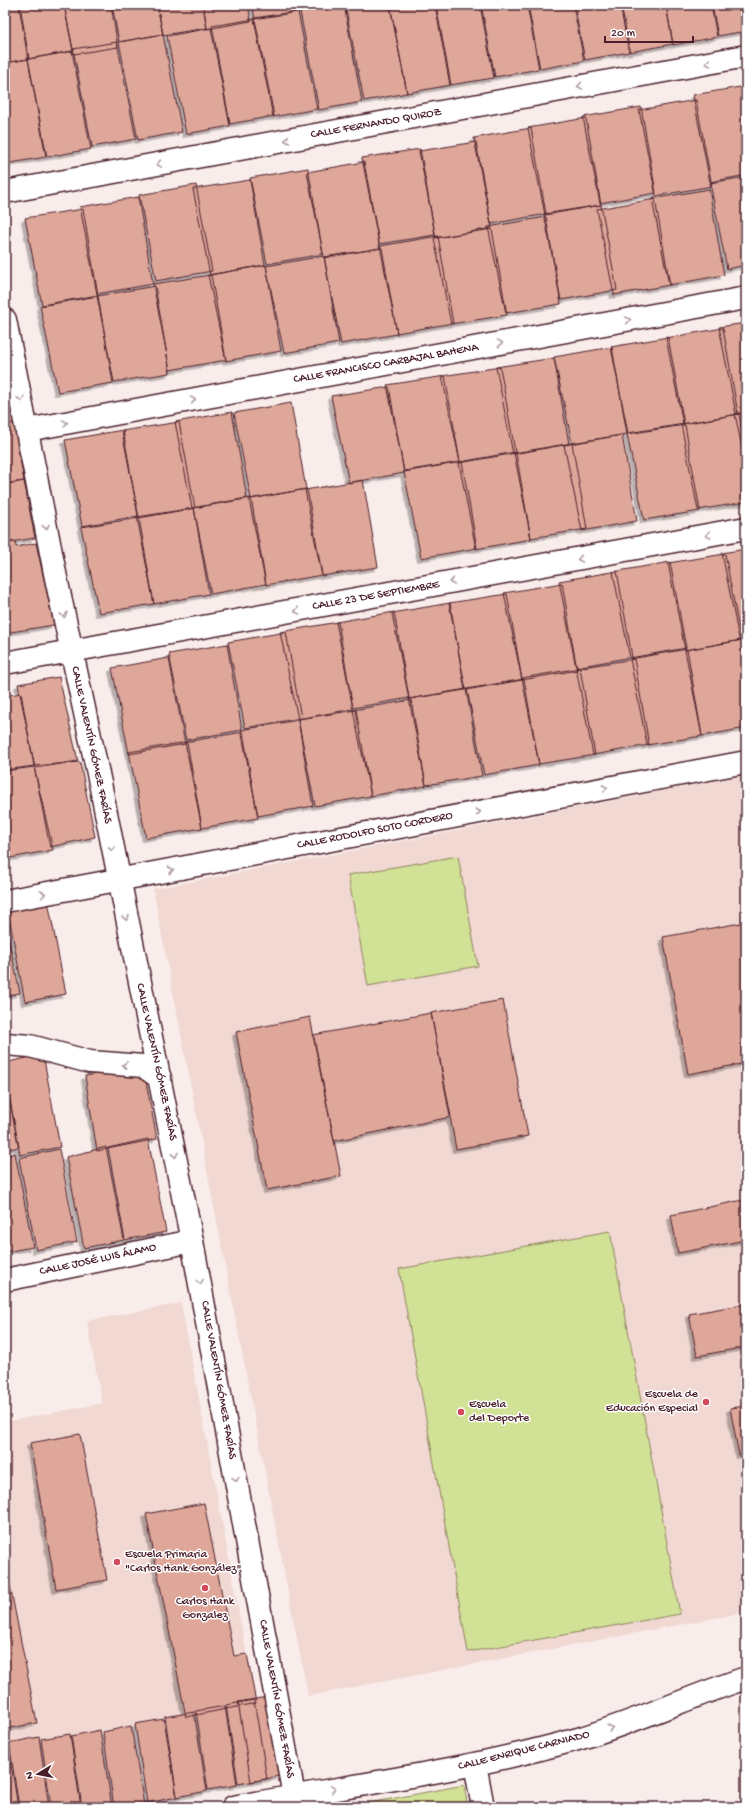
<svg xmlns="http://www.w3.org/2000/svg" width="751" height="1812" viewBox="0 0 751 1812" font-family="'Gochi Hand',sans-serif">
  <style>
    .built { fill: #f1d8d2 }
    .green { fill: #d1e296; stroke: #8e8060 }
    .building { fill: #dfa799; stroke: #4a1f2b; filter: url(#shadow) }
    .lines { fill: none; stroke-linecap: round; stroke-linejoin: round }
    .minor-casing { stroke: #4a1f2b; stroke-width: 25 }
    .secondary-casing { stroke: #4a1f2b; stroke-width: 25 }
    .minor { stroke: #fff; stroke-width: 22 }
    .secondary { stroke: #fff; stroke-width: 22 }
    .oneway { stroke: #ae9aa0 }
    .poi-dot { fill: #d1495b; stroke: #fff; stroke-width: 1.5 }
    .labels { text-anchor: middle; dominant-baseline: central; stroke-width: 3; stroke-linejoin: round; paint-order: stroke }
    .street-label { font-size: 12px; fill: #4a1f2b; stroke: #fff }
    .poi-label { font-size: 12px; fill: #4a1f2b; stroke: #fff; text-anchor: start }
  </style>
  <defs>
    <filter id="shadow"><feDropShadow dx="-3.5" dy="3.5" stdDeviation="0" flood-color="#0004"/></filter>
  </defs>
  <rect width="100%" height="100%" fill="#f9edeb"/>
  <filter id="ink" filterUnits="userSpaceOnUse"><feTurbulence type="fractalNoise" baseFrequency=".025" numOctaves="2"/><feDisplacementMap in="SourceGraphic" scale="8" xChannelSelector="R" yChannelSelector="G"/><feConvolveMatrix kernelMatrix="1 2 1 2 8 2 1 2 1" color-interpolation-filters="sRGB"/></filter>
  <g filter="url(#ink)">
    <!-- built -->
    <path class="built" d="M746,775V1612L308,1696L153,889Z
      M181,1303L256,1703L5,1751V1422L102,1403L87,1321Z"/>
    <!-- green -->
    <path class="green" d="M458,856L478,966L368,986L348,875Z
      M610,1231L680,1614L468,1652L399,1269Z
      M464,1785L468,1807H348Z"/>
    <!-- building -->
    <path class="building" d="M5,5H19L28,59L5,63Z
      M20,5H64L73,51L29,59Z
      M64,5H111L118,47L74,54Z
      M112,5H157L163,34L119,42Z
      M157,5H203L207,28L163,35Z
      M203,5H248L251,21L207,29Z
      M252,5H298L299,11L255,18Z
      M299,5H341L300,12Z
      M344,5L362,102L319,110L300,12Z
      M345,5H390L407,93L364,101Z
      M390,5H436L451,85L407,93Z
      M435,5H480L494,78L450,85Z
      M481,5H527L539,69L495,77Z
      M528,5H573L584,61L540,69Z
      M574,5H620L629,52L585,60Z
      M621,5H666L673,44L630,52Z
      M666,5H711L717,37L673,45Z
      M712,5H746V31L718,36Z
      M298,12L317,109L273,117L254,19Z
      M255,19L274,116L230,124L212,26Z
      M211,28L230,126L186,134L167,36Z
      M163,34L182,132L138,140L119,42Z
      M117,42L136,139L92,147L73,49Z
      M72,51L91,149L47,157L28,59Z
      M28,59L46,157L5,164V63Z
      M746,86V175L710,182L693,95Z
      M696,100L712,186L656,196L639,110Z
      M641,107L656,193L600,203L583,117Z
      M586,118L601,205L545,215L528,128Z
      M531,128L546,214L491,224L474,138Z
      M476,142L492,228L436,238L419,151Z
      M420,149L435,235L379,244L362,158Z
      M364,162L380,248L324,258L307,172Z
      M308,168L323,254L267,264L250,178Z
      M746,177V265L727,269L710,183Z
      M250,180L265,265L210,275L193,189Z
      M196,185L212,271L156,281L139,195Z
      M709,189L724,275L669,285L652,199Z
      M138,197L153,284L97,294L80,207Z
      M655,199L670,285L614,295L597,209Z
      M601,205L617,290L561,300L544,214Z
      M83,209L98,295L42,305L25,218Z
      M546,217L561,304L506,313L488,227Z
      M492,229L507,315L451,324L434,238Z
      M438,236L453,323L397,333L380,246Z
      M382,248L397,334L341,344L324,257Z
      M324,256L339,343L284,353L266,266Z
      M266,265L281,351L226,361L208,275Z
      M211,275L226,360L170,370L153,284Z
      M155,286L170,373L114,382L97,296Z
      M98,296L113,383L58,392L40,306Z
      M746,323V412L736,414L719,327Z
      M723,328L738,414L683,424L666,338Z
      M668,337L684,424L628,433L611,347Z
      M612,347L627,434L572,443L554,357Z
      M554,358L569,444L513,454L496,367Z
      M500,367L515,452L460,462L442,376Z
      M445,376L460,462L404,471L387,385Z
      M5,384L14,423L5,425Z
      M389,387L404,473L349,483L331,396Z
      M291,403L306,489L251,499L234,413Z
      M232,412L247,498L192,508L175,422Z
      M746,412V467L735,414Z
      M739,414L746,454V502L698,510L681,424Z
      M179,422L195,508L139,518L122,431Z
      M14,423L24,481L5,484V425Z
      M685,425L700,511L644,520L627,434Z
      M123,430L138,516L82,526L65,440Z
      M622,435L637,521L582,531L564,445Z
      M572,443L587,529L531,538L514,453Z
      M516,453L531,539L476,549L459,463Z
      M462,462L477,548L421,558L404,472Z
      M363,480L378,567L322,576L305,490Z
      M24,481L35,538L5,543V484Z
      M307,489L322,575L266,585L249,499Z
      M251,498L266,584L211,594L194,508Z
      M194,508L209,594L154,604L137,517Z
      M139,518L154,604L99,613L81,527Z
      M15,542L16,547L36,543L54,625L5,633V543Z
      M746,549V638L739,639L722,553Z
      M725,554L741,640L685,650L668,563Z
      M670,562L686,648L630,658L613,572Z
      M617,571L632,657L576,667L559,581Z
      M562,583L577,670L522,680L504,593Z
      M507,594L522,680L466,690L449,603Z
      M450,603L465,690L409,699L392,613Z
      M394,612L409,698L353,708L336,622Z
      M338,622L353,709L298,719L280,632Z
      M286,632L301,718L245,728L228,642Z
      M746,639V659L742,640Z
      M743,640L746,659V728L702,736L685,650Z
      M227,644L242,730L186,740L169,654Z
      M687,649L702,736L647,745L630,659Z
      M169,658L185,744L129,754L112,668Z
      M634,659L649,745L593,755L576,668Z
      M580,668L595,755L539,764L522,678Z
      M59,677L78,761L35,768L18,684Z
      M524,679L539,765L484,775L467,689Z
      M466,689L482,776L426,785L409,699Z
      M21,693L34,766L5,770V696Z
      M411,700L426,786L371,796L353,710Z
      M356,710L371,796L315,806L298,719Z
      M298,720L313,806L258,816L241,730Z
      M243,732L258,818L202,828L185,742Z
      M187,742L202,828L146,838L129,752Z
      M80,762L95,837L50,847L34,766Z
      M34,767L53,850L10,858L5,834V771Z
      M5,830L11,856L5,857Z
      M48,901L66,994L25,1002L8,911Z
      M5,922L20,993L5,996Z
      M746,922V1063L688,1074L663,937Z
      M503,1000L528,1136L456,1149L431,1013Z
      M431,1013L451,1117L334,1141L313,1035Z
      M310,1017L341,1176L267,1190L236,1032Z
      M43,1054L60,1147L20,1155L5,1074V1063Z
      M143,1066L157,1139L97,1151L85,1076Z
      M5,1076L19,1147L5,1150Z
      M148,1139L166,1232L125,1240L108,1148Z
      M106,1147L124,1240L84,1248L66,1157Z
      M59,1149L77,1242L36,1250L19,1158Z
      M15,1153L33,1247L5,1252V1156Z
      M743,1200L746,1214V1240L678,1253L671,1215Z
      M746,1304V1347L697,1356L689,1314Z
      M746,1406V1454L739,1455L730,1408Z
      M80,1434L107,1580L56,1589L30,1443Z
      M204,1503L234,1656L247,1654L256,1703L186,1717L146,1514Z
      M5,1560L37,1723L5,1729Z
      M267,1697L280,1776L251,1782L238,1702Z
      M254,1700L267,1779L238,1784L226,1705Z
      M225,1706L237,1785L208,1790L196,1711Z
      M194,1712L207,1791L177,1797L165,1717Z
      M164,1719L177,1797L147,1803L135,1724Z
      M131,1726L144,1805L114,1807L103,1732Z
      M100,1730L112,1807H82L71,1736Z
      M70,1734L81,1807H51L41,1739Z
      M39,1737L49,1807H19L9,1743Z
      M7,1743L14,1782L18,1807H5V1744Z"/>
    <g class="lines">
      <!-- minor casing -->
      <g class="minor-casing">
        <path id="minor" d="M5,192L746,56
          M27,430L746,298
          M5,663L746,528
          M5,901L746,762
          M5,1044L30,1046L90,1062L143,1066L160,1078
          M5,1280L192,1241
          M475,1764L483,1807
          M233,1807C348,1786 465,1771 578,1739C635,1722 689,1697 746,1678"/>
      </g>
      <!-- secondary casing -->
      <g class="secondary-casing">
        <path id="secondary" d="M5,320L56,578L100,783L192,1241L296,1807"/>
      </g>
      <!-- minor -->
      <use href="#minor" class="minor"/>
      <!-- secondary -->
      <use href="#secondary" class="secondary"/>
    </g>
    <!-- one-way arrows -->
    <defs><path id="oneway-chevron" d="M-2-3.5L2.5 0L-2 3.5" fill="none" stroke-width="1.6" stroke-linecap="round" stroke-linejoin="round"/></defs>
    <g class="oneway">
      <use href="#oneway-chevron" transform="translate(708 63) rotate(170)"/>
      <use href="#oneway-chevron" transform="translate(580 86) rotate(170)"/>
      <use href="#oneway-chevron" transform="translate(287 140) rotate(170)"/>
      <use href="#oneway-chevron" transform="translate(159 164) rotate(170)"/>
      <use href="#oneway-chevron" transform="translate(628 320) rotate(-10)"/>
      <use href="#oneway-chevron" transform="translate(500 343) rotate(-10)"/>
      <use href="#oneway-chevron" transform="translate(21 399) rotate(79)"/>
      <use href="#oneway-chevron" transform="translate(193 400) rotate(-10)"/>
      <use href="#oneway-chevron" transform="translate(65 423) rotate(-10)"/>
      <use href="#oneway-chevron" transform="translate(46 527) rotate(79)"/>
      <use href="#oneway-chevron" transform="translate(708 535) rotate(170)"/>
      <use href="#oneway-chevron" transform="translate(580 559) rotate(170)"/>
      <use href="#oneway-chevron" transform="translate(452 582) rotate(170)"/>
      <use href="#oneway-chevron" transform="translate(297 611) rotate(170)"/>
      <use href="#oneway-chevron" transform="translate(64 615) rotate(78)"/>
      <use href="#oneway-chevron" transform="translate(605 788) rotate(-11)"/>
      <use href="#oneway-chevron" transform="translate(478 812) rotate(-11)"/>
      <use href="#oneway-chevron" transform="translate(112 849) rotate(79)"/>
      <use href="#oneway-chevron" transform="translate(171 870) rotate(-11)"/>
      <use href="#oneway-chevron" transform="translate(43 894) rotate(-11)"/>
      <use href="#oneway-chevron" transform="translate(126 918) rotate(78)"/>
      <use href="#oneway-chevron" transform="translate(125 1065) rotate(-176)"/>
      <use href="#oneway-chevron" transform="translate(175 1155) rotate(79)"/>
      <use href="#oneway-chevron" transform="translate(200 1282) rotate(80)"/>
      <use href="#oneway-chevron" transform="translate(236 1479) rotate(80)"/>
      <use href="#oneway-chevron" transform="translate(610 1728) rotate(-18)"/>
      <use href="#oneway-chevron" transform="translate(333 1789) rotate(-10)"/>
    </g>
  </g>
  <!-- markers -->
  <g class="poi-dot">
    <circle cx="706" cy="1402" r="4"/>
    <circle cx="461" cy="1412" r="4"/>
    <circle cx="117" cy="1562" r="4"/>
    <circle cx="205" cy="1588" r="4"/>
  </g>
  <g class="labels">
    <!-- street labels -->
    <g class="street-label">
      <text transform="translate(376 124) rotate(-10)">CALLE FERNANDO QUIROZ</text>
      <text transform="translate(386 364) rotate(-10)">CALLE FRANCISCO CARBAJAL BAHENA</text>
      <text transform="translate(376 596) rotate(-10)">CALLE 23 DE SEPTIEMBRE</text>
      <text transform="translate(91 745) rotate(78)">CALLE VALENTÍN GÓMEZ FARÍAS</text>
      <text transform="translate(375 831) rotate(-11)">CALLE RODOLFO SOTO CORDERO</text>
      <text transform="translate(156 1062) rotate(78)">CALLE VALENTÍN GÓMEZ FARÍAS</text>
      <text transform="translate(98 1260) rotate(-12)">CALLE JOSÉ LUIS ÁLAMO</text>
      <text transform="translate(218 1380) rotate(80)">CALLE VALENTÍN GÓMEZ FARÍAS</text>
      <text transform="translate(276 1699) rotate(80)">CALLE VALENTÍN GÓMEZ FARÍAS</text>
      <text transform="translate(524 1751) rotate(-14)">CALLE ENRIQUE CARNIADO</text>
    </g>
    <!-- poi labels -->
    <g class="poi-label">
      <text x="698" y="1395" text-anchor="end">Escuela de<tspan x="698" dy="14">Educación Especial</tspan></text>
      <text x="469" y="1405">Escuela<tspan x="469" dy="14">del Deporte</tspan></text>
      <text x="125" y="1555">Escuela Primaria<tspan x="125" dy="14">"Carlos Hank González"</tspan></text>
      <text x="205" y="1602" text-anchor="middle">Carlos Hank<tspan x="205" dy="14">Gonzalez</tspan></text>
    </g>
  </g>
  <!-- margin -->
  <rect width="751" height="1812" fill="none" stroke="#fff" stroke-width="20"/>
  <rect x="10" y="10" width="731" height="1792" fill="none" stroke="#4a1f2b" stroke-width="1.5" filter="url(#ink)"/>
  <!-- north arrow -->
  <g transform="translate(38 1774) rotate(260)" stroke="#ffffff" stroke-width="3" paint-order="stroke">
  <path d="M0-3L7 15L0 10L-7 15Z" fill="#4a1f2b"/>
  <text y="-6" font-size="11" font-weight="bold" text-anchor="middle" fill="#4a1f2b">N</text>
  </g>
  <!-- scale -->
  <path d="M605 36v6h88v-6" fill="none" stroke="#4a1f2b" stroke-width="2"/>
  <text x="611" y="36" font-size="12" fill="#4a1f2b" stroke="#ffffff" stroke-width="3" paint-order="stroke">20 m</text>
</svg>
